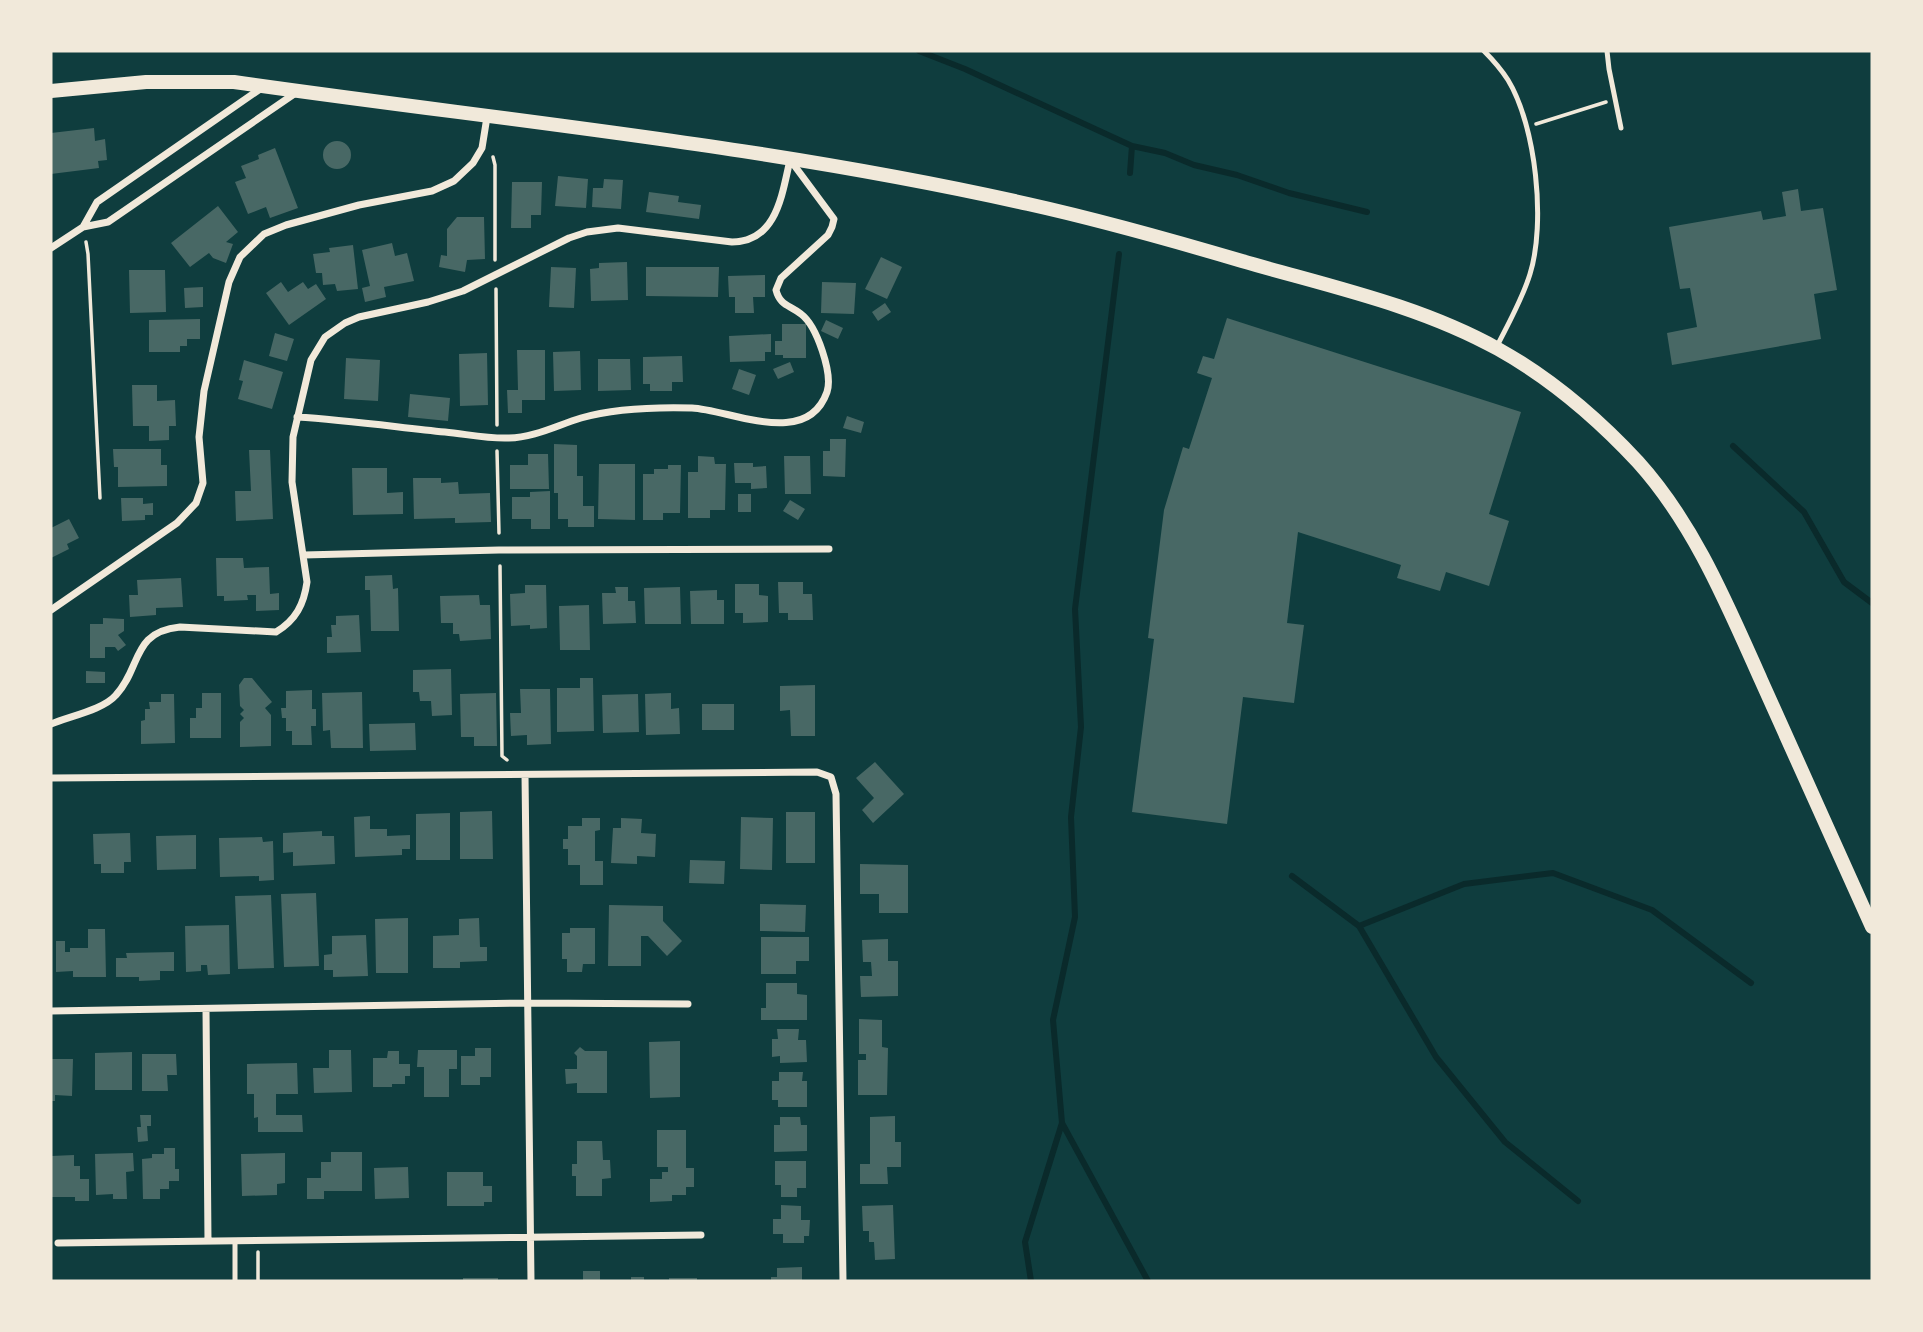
<svg xmlns="http://www.w3.org/2000/svg" width="1923" height="1332" viewBox="0 0 1923 1332" font-family="'Roboto Serif',serif">
  <style>
    .lines { fill: none; stroke-linecap: round; stroke-linejoin: round }
    .stream { stroke: #0a2a2b; stroke-width: 6 }
    .building { fill: #486865 }
    .path { stroke: #f1e9da; stroke-width: 3.5 }
    .service { stroke: #f1e9da; stroke-width: 5 }
    .minor { stroke: #f1e9da; stroke-width: 7 }
    .secondary { stroke: #f1e9da; stroke-width: 14 }
  </style>
  <rect width="100%" height="100%" fill="#0f3d3e"/>
  <g class="lines">
    <!-- stream -->
    <path class="stream" d="M919,51L965,69L1132,146L1130,173
      M1132,146L1165,153L1194,165L1237,175L1289,193L1367,212
      M1733,446L1804,512L1844,582L1872,603
      M1292,876L1359,926L1464,884L1553,873L1652,910L1751,983
      M1359,926L1436,1057L1505,1142L1578,1201
      M1062,1123L1148,1281
      M1031,1281L1025,1242L1062,1123L1053,1020L1075,917L1071,817L1081,727L1075,609L1119,254"/>
  </g>
  <!-- building -->
  <path class="building" d="M94,128L95,141L105,139L107,160L98,161L99,168L51,174V133Z
    M323 155a14 14 0 1 1 28 0a14 14 0 1 1-28 0Z
    M275,148L298,208L270,218L266,207L248,214L235,182L246,178L241,166L259,159L258,155Z
    M558,176L588,179L586,208L555,206Z
    M604,179L623,180L621,209L592,207L593,188H603Z
    M512,182H542L541,215H531V228H511Z
    M1798,189L1801,211L1823,208L1837,290L1814,294L1821,339L1672,365L1667,333L1697,327L1690,288L1680,289L1669,227L1761,211L1763,220L1786,216L1782,192Z
    M649,192L679,196L678,202L701,205L699,219L646,212Z
    M218,206L238,232L226,242L233,244L226,263L213,258L209,253L190,267L171,243Z
    M457,217H484L485,259L467,260L465,272L439,267L441,255L447,256V229Z
    M392,243L395,256L407,253L414,281L384,287L386,297L365,302L362,288L370,286L362,250Z
    M353,245L358,289L337,291L335,284L323,285L322,273H316L313,254L330,252L329,248Z
    M881,257L902,267L887,299L865,289Z
    M627,262L628,300L591,301L590,269L599,268V263Z
    M551,267L576,268L574,308L549,307Z
    M646,267H719L718,297L646,296Z
    M129,270H165L166,312L130,313Z
    M765,275V297H753L754,313H735V297H729L728,276Z
    M281,282L288,292L303,282L308,289L316,284L326,299L289,325L266,293Z
    M822,282L856,283L854,314L821,313Z
    M203,287V307L185,308L184,288Z
    M885,303L891,312L878,321L872,312Z
    M1227,318L1521,412L1489,514L1509,521L1489,586L1446,572L1440,591L1397,578L1401,565L1298,532L1287,623L1304,625L1294,703L1243,697L1227,824L1132,812L1154,639L1148,638L1164,510L1183,447L1189,449L1212,378L1197,373L1203,356L1214,359Z
    M200,319V339H187V346H180V352H149V320Z
    M826,320L843,328L838,339L821,331Z
    M782,324H806V358H783V355H775V341H782Z
    M275,333L294,339L287,361L269,356Z
    M771,334V352H765V361L730,362L729,336Z
    M517,350H545V400H522V413H508L507,390H518Z
    M580,351L581,390L554,391L553,352Z
    M487,353L488,405L460,406L459,354Z
    M682,356L683,382H672V391H650V384H643V357Z
    M346,358L380,360L378,401L344,399Z
    M598,359H630L631,390L598,391Z
    M244,360L283,372L272,409L238,399L243,381L239,380Z
    M790,362L794,372L778,379L773,369Z
    M739,369L756,375L749,395L732,389Z
    M132,385H157V401L175,400L176,426H169V440L149,441V426H133Z
    M410,394L450,398L448,421L408,417Z
    M847,416L864,422L861,433L843,428Z
    M830,439H846L845,477L823,476V451H830Z
    M554,444L577,445V476H583V506H594V527H568V519H558V493H554Z
    M113,449H161V465H167V486L118,487V467H114Z
    M249,450H270L273,519L236,521L235,491H251Z
    M528,454H548L549,489H510V465H528Z
    M698,456L714,457L715,464H726L725,510H710V518H688V472H698Z
    M784,456H810L811,494H785Z
    M734,463H753V467L766,466L767,488L751,489V483H735Z
    M599,464H635V520L598,519Z
    M668,465H681L680,513H663V520H643V474H654V469H668Z
    M352,468H387V493L403,492V514L353,515Z
    M413,478H441V483L458,482L459,494L490,493L491,522L455,523V518L414,519Z
    M550,491V529H531V519H512V497H530V492Z
    M738,494H751V512H738Z
    M121,498H143V504L153,503V515H145V520L122,521Z
    M790,500L805,509L798,520L783,511Z
    M69,519L79,538L67,544L69,549L51,558V528Z
    M216,558H243L244,568L269,567L270,594L279,593V610L256,611V595H247L248,600L224,601V596H217Z
    M392,575L393,589L398,588L399,631H371L370,590H365V576Z
    M181,578L183,607L156,608V615L130,617L129,595H138L137,580Z
    M778,582H803V594H812L813,620H788V613H779Z
    M735,584H759V595L768,596V622L743,623V613H735Z
    M525,585H546L547,628L530,629V625L511,626L510,594L525,593Z
    M615,587H628V601H635L636,623L603,624L602,593H616Z
    M680,587L681,624H645L644,588Z
    M717,590V600H724V624H691L690,591Z
    M479,595L480,605H490L491,639L460,641L459,634H453V623H441L440,596Z
    M589,605L590,650H560L559,606Z
    M359,615L361,652L327,653V637H332L331,625H336V616Z
    M103,618L124,619V631L118,635L126,645L118,651L115,647H105V658H90V624H103Z
    M451,669L452,715L432,716L431,701H420L419,692H413V670Z
    M86,671L105,672V683H86Z
    M244,678H252L272,702L265,708L271,715V746L240,747V722L244,718L240,714L244,710L240,706L239,685Z
    M580,678H593L594,731L557,732V688H580Z
    M815,685V736H791L790,710L780,711V686Z
    M520,689H550L551,744L527,745V735L511,736L510,713H521Z
    M312,690V709H316V726H311L312,745H292V731H286V718H282L281,708H286V691Z
    M362,692L363,748H331L330,730L323,731L322,693Z
    M202,693H221V738H190V718H196V708H202Z
    M496,693L497,746H474V737H461L460,694Z
    M671,693V709L679,708L680,734L646,735L645,694Z
    M161,694H174L175,743L141,744V721L145,720V709H150L149,702H161Z
    M638,694L639,732L603,733L602,695Z
    M702,704H734V730H702Z
    M415,723L416,750L370,751L369,724Z
    M875,762L904,794L873,823L862,810L874,798L856,778Z
    M492,811L493,859H460V812Z
    M786,812H815V863H786Z
    M450,813V860H416V814Z
    M370,816V829H387V836L410,835V849H402V855L355,857L354,817Z
    M741,817L773,818L772,870L740,869Z
    M582,818H600V830L595,831V861H603V885H580V865H568V849H563V839H568V826H582Z
    M621,818L642,819L641,833L656,834L655,857L637,856V864L611,863L613,828H621Z
    M322,831V836H334L335,864L293,866V852L283,853V833Z
    M130,833L131,862H124V873H101V864H94L93,834Z
    M196,835V869L157,870L156,836Z
    M262,837L263,842L273,841L274,880L259,881V876L220,877L219,838Z
    M690,860L725,861L724,884L689,883Z
    M860,864L908,865V913H879V894H860Z
    M316,893L319,966L284,967L281,894Z
    M271,895L274,968L238,969L235,896Z
    M760,904L806,905L805,932L760,931Z
    M609,905L663,906V921L682,941L667,956L648,936H641V966H608Z
    M408,918V973H376L375,919Z
    M479,918L480,947H487V961L460,962V968H433V936L459,935V919Z
    M229,925L230,974L208,975L207,965H201V971L186,972L185,926Z
    M570,928H595V964H583L582,972H567V959H562V933H570Z
    M88,929H105L106,977H73V971L56,972V941H65V952H70V948H88Z
    M366,935L368,976L333,977V970H324V955L332,954V936Z
    M761,937H809V961H796V974H761Z
    M888,939V961H898V996L861,997L860,976H872L871,962H863L862,940Z
    M174,952V971H160V980L139,981V977H116V958H127L126,953Z
    M766,983H797V994L807,995V1020H761V1008H766Z
    M859,1019L882,1020V1047L888,1048L887,1095H858V1060H866V1054H859Z
    M777,1029H799L798,1040H806L807,1062L780,1063V1056L772,1057V1039H778Z
    M680,1041V1097L650,1098L649,1042Z
    M580,1047L585,1051H607V1093H577V1083L566,1084L565,1069H577V1056L574,1053Z
    M475,1048H491V1077H480V1085H461V1056H475Z
    M329,1050H351L352,1092L314,1093L313,1068H329Z
    M418,1050H457V1069H449V1097H424V1067H417Z
    M388,1051H399V1064H410V1076H405V1084H392V1087H373V1058H387Z
    M132,1052V1090H95V1053Z
    M142,1054H176L177,1075H167L168,1091H142Z
    M51,1059H73L72,1096L55,1095V1101H51Z
    M297,1063L298,1094H276V1115H302L303,1132H258V1117L254,1118V1094H247V1064Z
    M779,1072H803L802,1081H807V1107H778V1100H772V1081H779Z
    M140,1115H151V1126H147L148,1141L138,1142L137,1127H141Z
    M895,1116V1142H901V1167H887L888,1184H860V1164H870V1117Z
    M780,1117H800L801,1125H807V1151L774,1152V1125H780Z
    M657,1130H686V1168H694V1187H686V1195H672V1201L650,1202V1179H662V1172H668V1167H657Z
    M577,1141H602L603,1160H610L611,1178L602,1179V1196H576V1176H572V1164H577Z
    M164,1148H175V1169H179V1181H169V1189H160V1199H143L142,1159L152,1158V1154H164Z
    M331,1152H362V1191H324V1199H307V1178H321V1162H331Z
    M133,1153L134,1171L126,1172L127,1199H113V1194L96,1195L95,1154Z
    M285,1153V1183L277,1184V1195L242,1196L241,1154Z
    M74,1155V1166H80V1179H89V1201H75V1197H51V1156Z
    M775,1161H806V1188H797V1197H781V1185H775Z
    M408,1167L409,1198L375,1199L374,1168Z
    M447,1172H483V1186H492V1202H484V1206H447Z
    M781,1205L801,1206V1220H810L809,1236H804V1243H783V1234H773V1219H781Z
    M893,1205L895,1259L875,1260L874,1242H869V1231H863L862,1206Z
    M802,1267V1281H771V1277H777V1268Z
    M583,1271H600V1281H583Z
    M631,1277H644V1281H631Z
    M463,1278H498V1281H463Z
    M669,1278H697V1281H669Z"/>
  <g class="lines">
    <!-- path -->
    <path class="path" d="M1536,124L1606,102
      M493,157L495,165V260
      M86,242L88,254L100,498
      M496,289L497,425
      M497,451L499,533
      M500,566L502,756L507,760
      M258,1281V1252"/>
    <!-- service -->
    <path class="service" d="M1484,51C1493,60 1501,69 1508,80C1536,126 1546,223 1530,274C1522,300 1508,324 1496,348
      M1607,51L1609,69L1621,128
      M235,1241V1281"/>
    <!-- minor -->
    <path class="minor" d="M83,227L97,202L263,87
      M51,248L83,227L108,222L297,92
      M297,417C346,420 396,427 445,432C466,434 488,439 509,438C533,438 558,425 581,418C616,408 655,407 692,408C731,410 807,449 827,392C833,374 817,326 801,314C790,305 780,306 776,290L781,278L828,235L832,227L834,219L791,161
      M304,555L499,550L829,549
      M51,610L177,523L196,503L203,483L199,437L204,391L229,282L240,257L264,234L286,225L359,205L432,191L454,181L473,163L482,148L487,117
      M51,724C70,716 103,710 116,695C142,667 131,632 180,627L276,632C296,620 304,604 307,582L292,482L293,437L311,360L325,337L345,323L359,317L428,302L463,291L569,238L587,232L618,228L732,242C777,242 782,194 790,160
      M525,775L531,1281
      M51,778L817,772L831,777L836,794L843,1281
      M206,1009L208,1241
      M51,1011L528,1003L688,1004
      M58,1243L701,1235"/>
    <!-- secondary -->
    <path class="secondary" d="M51,91L146,82H234C499,120 767,145 1028,204C1100,220 1171,240 1242,261C1328,286 1419,305 1498,349C1550,378 1597,418 1638,462C1694,524 1727,604 1761,680C1798,762 1835,845 1872,927"/>
  </g>
  <!-- border -->
  <rect width="1923" height="1332" fill="none" stroke="#f1e9da" stroke-width="105"/>
</svg>
